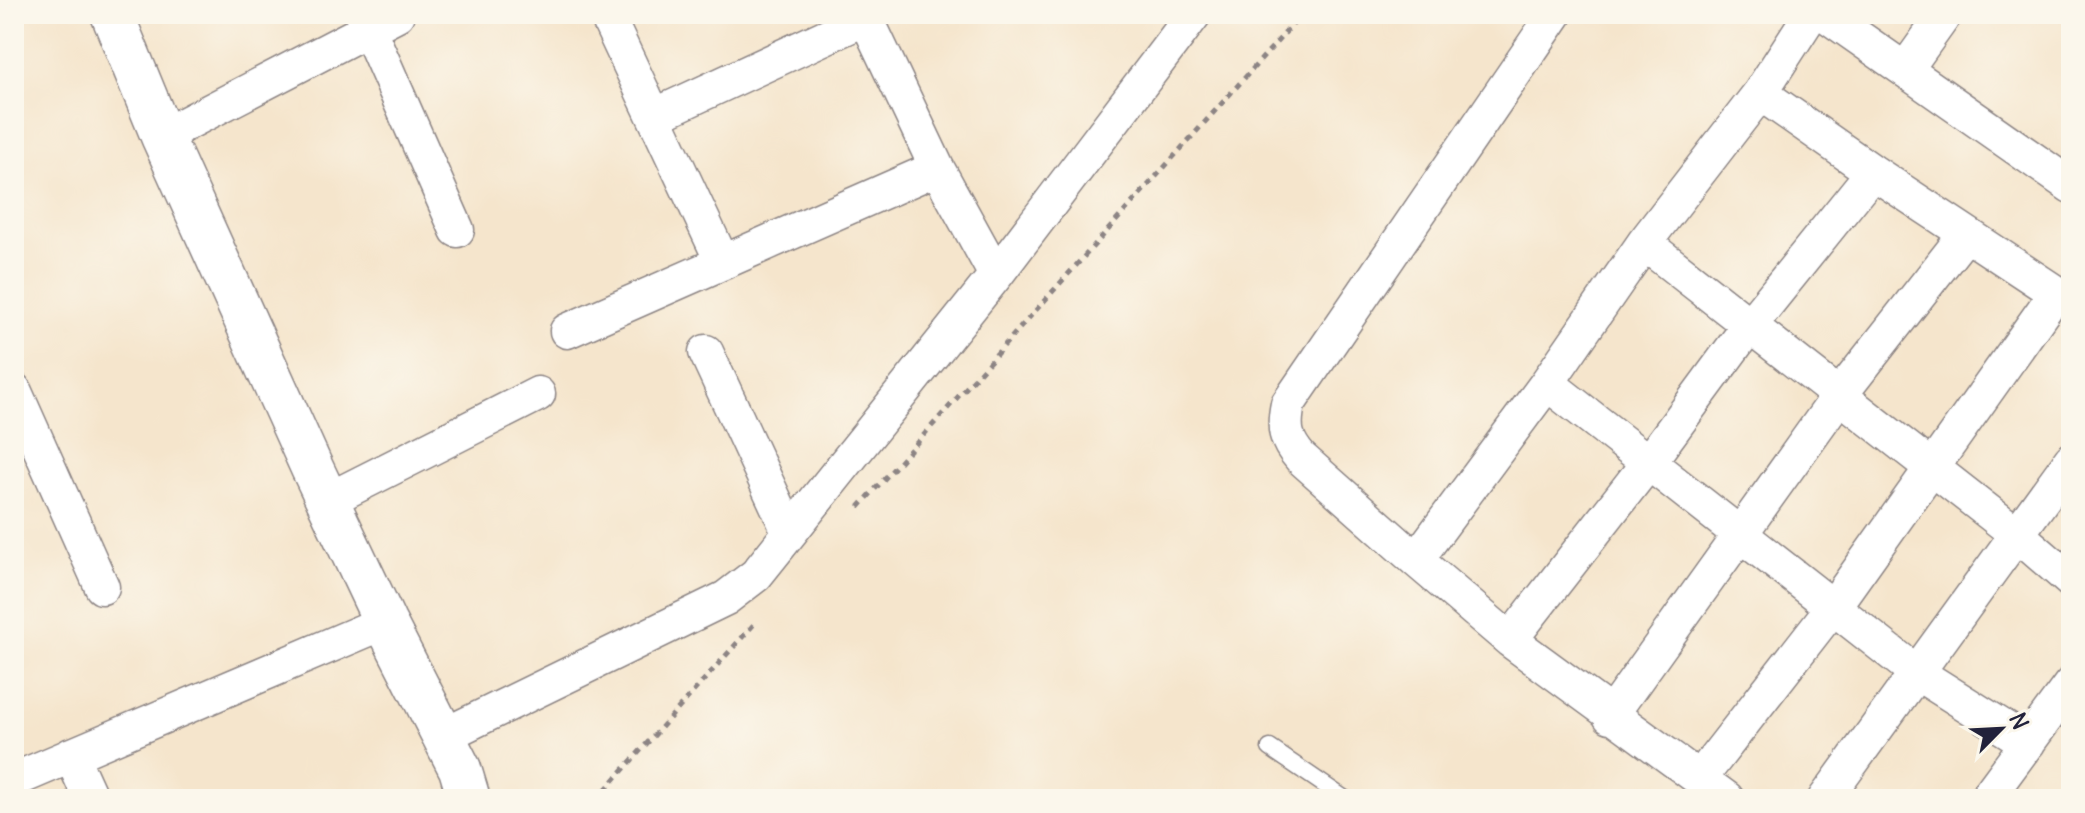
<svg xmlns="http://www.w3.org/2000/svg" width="2085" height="813" viewBox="0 0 2085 813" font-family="Delius,sans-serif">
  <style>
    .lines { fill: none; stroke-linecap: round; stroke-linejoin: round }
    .service-casing { stroke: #8c8484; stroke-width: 19 }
    .minor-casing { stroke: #8c8484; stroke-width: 37 }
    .tertiary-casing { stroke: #8c8484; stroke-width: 45 }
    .path { stroke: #8c8484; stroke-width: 5; stroke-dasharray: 6 6; stroke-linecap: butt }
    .service { stroke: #fff; stroke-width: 16 }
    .minor { stroke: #fff; stroke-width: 34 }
    .tertiary { stroke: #fff; stroke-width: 42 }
  </style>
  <rect width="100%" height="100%" fill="#fbf7ec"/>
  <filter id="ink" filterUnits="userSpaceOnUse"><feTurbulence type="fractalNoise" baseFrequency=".0125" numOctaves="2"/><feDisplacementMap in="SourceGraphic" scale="16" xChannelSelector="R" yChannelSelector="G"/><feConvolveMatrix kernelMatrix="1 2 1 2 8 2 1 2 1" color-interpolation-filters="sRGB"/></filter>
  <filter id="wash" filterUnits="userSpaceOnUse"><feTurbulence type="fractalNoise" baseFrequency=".006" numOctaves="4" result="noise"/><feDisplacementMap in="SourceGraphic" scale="32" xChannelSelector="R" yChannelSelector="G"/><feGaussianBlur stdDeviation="1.8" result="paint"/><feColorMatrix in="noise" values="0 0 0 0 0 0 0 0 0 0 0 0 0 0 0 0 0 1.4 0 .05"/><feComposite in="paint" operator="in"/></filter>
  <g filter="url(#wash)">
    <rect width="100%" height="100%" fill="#f5e5cc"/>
  </g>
  <g filter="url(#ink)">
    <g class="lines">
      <!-- service casing -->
      <g class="service-casing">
        <path id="service" d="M1270,748L1345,799"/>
      </g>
      <!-- minor casing -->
      <g class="minor-casing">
        <path id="minor" d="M362,14L457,230
          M606,14L722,261
          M1825,14L2071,186
          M1905,70L1945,14
          M1760,93L1873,172L2071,303
          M654,116L866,18L937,168L996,275
          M162,136L397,14
          M1644,243L2018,535L2071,581
          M567,331L937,168
          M706,352L789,531
          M1547,383L1917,673L2028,743
          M14,390L102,587
          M328,500L538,394
          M1416,560L1301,458C1285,440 1283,428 1288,404L1555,14
          M1510,640L1648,463L1749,326L1873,172
          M1610,716L1839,396L1966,234
          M443,736L726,598L756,575L996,275L1194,14
          M71,755L91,799
          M1700,778L1833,607L2056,293
          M14,780L385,622
          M1727,799L1510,640L1416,560L1547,383L1644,243L1760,93L1811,14
          M1825,799L2071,460
          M1986,799L2071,684"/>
      </g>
      <!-- tertiary casing -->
      <g class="tertiary-casing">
        <path id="tertiary" d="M112,14L162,136L312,468L385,622L460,769L469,799"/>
      </g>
      <!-- path -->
      <path class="path" d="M859,507L1302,14
        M597,799L756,622"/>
      <!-- service -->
      <use href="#service" class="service"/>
      <!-- minor -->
      <use href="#minor" class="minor"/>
      <!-- tertiary -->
      <use href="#tertiary" class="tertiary"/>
    </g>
  </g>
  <!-- margin -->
  <rect width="2085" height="813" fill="none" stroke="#fbf7ec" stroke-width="48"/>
  <!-- north arrow -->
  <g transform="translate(2001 729) rotate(66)" stroke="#fbf7ec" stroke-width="6" paint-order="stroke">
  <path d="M0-6L14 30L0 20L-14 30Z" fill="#22223b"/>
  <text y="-12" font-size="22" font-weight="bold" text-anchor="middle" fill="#22223b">N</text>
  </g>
</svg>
